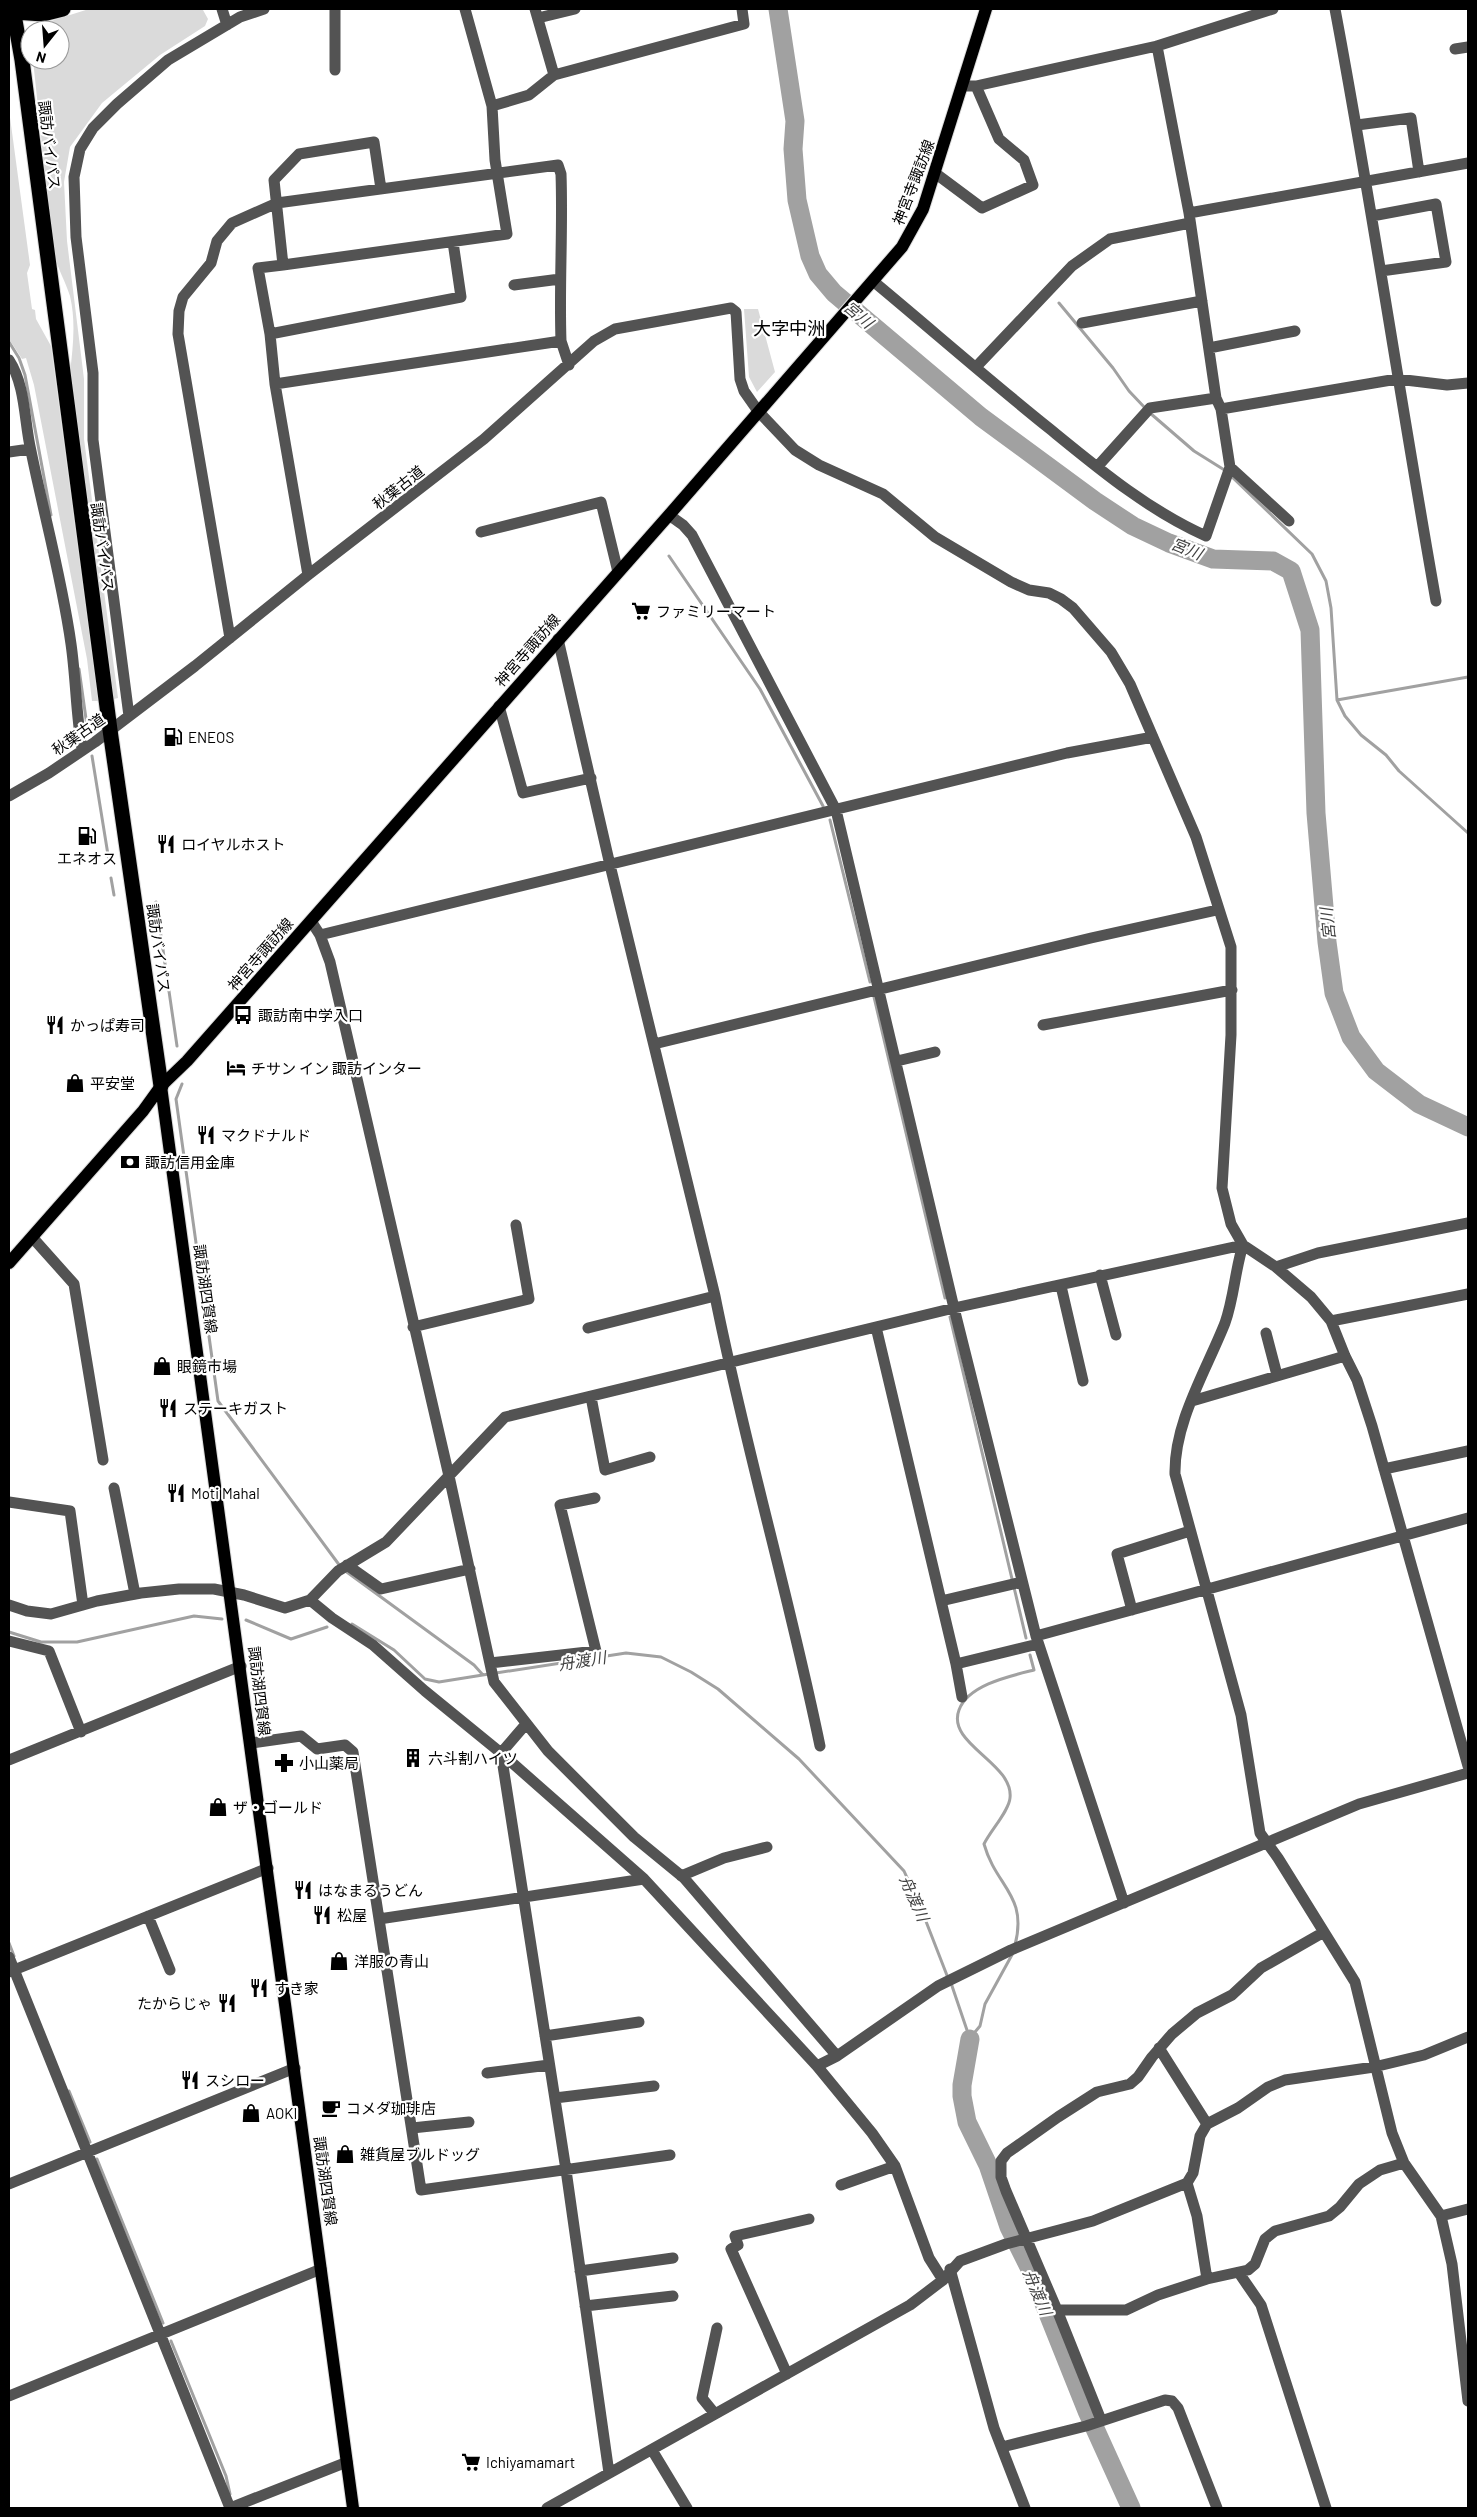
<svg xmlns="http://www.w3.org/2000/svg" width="1477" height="2517" viewBox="0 0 1477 2517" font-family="Barlow,'Noto Sans JP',sans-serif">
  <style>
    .green { fill: #dadada }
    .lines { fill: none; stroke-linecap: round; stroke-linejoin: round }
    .stream { stroke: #a1a1a1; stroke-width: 3 }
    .river { stroke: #a1a1a1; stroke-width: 19 }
    .major-casing { stroke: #dbdbdb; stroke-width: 14 }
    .highway-casing { stroke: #dbdbdb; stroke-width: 17 }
    .minor { stroke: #535353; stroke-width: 11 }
    .major { stroke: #000; stroke-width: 12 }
    .highway { stroke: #000; stroke-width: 15 }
    .labels { text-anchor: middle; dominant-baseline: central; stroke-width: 4.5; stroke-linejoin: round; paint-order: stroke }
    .street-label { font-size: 15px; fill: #000; stroke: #fff }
    .poi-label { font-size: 15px; fill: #000; stroke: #fff; text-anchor: start }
    .water-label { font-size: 16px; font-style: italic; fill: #424242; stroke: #fff }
    .quarter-label { font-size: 18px; fill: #000; stroke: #fff }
  </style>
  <rect width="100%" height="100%" fill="#fff"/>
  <!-- green -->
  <path class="green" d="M89,9H205L203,10L208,19L205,26L160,55L102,103L70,147L64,182L67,241L84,379V439L118,698L114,699L70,373C73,347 76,322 70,296C65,280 56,266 53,249L33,60H60V30H35L54,20Z
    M9,110L30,265L27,273L32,309L35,310L36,319L51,346L98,701H92L87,659L34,385L26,358L22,359L9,339Z
    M744,309H758L775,372L757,392L749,377Z"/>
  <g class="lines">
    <!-- stream -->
    <path class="stream" d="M1059,303L1113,368L1129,391L1146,409
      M9,342L19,358L25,375L51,515
      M1150,413L1194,451L1226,471
      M1231,476L1312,554L1326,581L1331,608L1337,700L1345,716L1361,735L1386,755L1399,771L1468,833
      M669,556L760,689L823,806
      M79,669L88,733
      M1337,700L1468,677
      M92,756L109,861
      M830,820L870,982
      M111,878L114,895
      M156,902L177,1046
      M874,997L945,1298
      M182,1084L176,1099L218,1401L340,1566
      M950,1317L1026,1638
      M344,1570L474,1665L483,1675
      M246,1620L291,1639L327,1627
      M352,1624L394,1650L425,1679L439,1682L489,1674
      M9,1632L41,1642H77L194,1616L222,1619
      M496,1673L626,1653L661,1657L691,1672L718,1689L799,1759L904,1871L920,1906L948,1978
      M9,1943L14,1956
      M1015,1945C1028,1895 996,1887 984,1844C990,1831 1009,1811 1010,1798C1014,1763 946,1744 959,1710C968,1685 1010,1676 1034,1670L1030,1655
      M951,1983L970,2039
      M970,2038L980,2026L985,2004L1013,1953
      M69,2091L90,2142
      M97,2159L163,2323
      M171,2341L226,2476L230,2494"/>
    <!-- river -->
    <path class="river" d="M778,9L795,121L793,149L797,200L810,256L818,274L834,293L981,417L1095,501L1133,526L1169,543L1213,559L1273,561L1291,571L1310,630L1316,813L1327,942L1334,993L1351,1037L1376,1071L1419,1104L1468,1127
      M970,2039L962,2085V2096L967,2122L988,2165L1009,2227L1031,2271L1087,2411L1131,2508"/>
    <!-- major casing -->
    <g class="major-casing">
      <path id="major" d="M161,1086L353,2508
        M9,1263L143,1111L161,1086L187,1061L669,515L902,247L923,209L986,9"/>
    </g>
    <!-- highway casing -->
    <g class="highway-casing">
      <path id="highway" d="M13,9L22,60L110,730L161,1086
        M14,12L43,14L63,9"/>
    </g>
    <!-- minor -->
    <path class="minor" d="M222,9L227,25
      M535,9L554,75
      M1335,9C1372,206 1401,404 1436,601
      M538,18L575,9
      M1455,49L1468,47
      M335,70V9
      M963,86H976L1157,46L1273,9
      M492,106L529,95L554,75L744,24L742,9
      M1357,125L1411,118L1419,172
      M935,173L982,208L1033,185L1024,160L999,139L976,86
      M381,189L374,142L299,154L274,180L283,265L507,234L495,160L492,106L465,9
      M1189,213L1468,163
      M1372,216L1436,204L1446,262L1381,271
      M873,281C932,330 990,381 1050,429C1099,469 1148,510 1206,536L1230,467L1221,409L1216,398L1189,213L1157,46
      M514,285L560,279
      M1082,323L1202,301
      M270,334L258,268L283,265
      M1209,348L1295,331
      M9,360C26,386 24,422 31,451C44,515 62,579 71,644C76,679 76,714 82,749
      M976,367L1072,266L1110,239L1190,223
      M275,384L561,341L569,365
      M1221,409L1397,379L1447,385L1468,383
      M9,452L30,449
      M1097,467L1150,408L1216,398
      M1230,467L1289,521
      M669,515L683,525L692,535L836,810L954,1308L1036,1636L1124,1903
      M481,532L601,502L618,572
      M308,575L275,384L270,334L461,297L453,242
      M230,638L178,334L179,311L183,297L211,263L217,241L232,223L277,203L558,165L561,174C563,230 559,285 561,341
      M558,639L610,865L715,1296C745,1447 789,1595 820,1746
      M499,706L523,793L591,778
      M129,716L93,440V373L76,237L74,177L80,149L93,128L117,104L168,60L240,17L264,9
      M9,796L49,773L95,742L195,666L308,575L484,439L594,341L615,329L731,308L736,312L740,379L744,391L758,411L795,450L819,465L883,494L935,537L1011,582L1029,590L1049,593L1061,599L1073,608L1111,652L1130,684L1196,837L1231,947V1035L1222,1188L1231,1224L1243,1245L1276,1267L1311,1297L1331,1321L1345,1356L1357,1380L1372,1426L1468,1766
      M311,921L320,935L330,962L449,1476L494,1682L548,1751L634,1837L684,1878L837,2056
      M320,935L1067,753L1153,737
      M1043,1025L1232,990
      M654,1044L1091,938L1217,910
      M897,1061L935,1052
      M32,1237L74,1284L103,1460
      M1243,1245C1235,1270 1234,1298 1225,1323C1206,1371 1174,1422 1175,1474L1241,1715L1260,1833L1278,1858L1355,1982L1392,2133L1404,2163L1441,2216L1452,2264L1468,2401
      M1276,1267L1318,1253L1468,1223
      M1100,1275L1116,1335
      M1061,1286L1083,1381
      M1331,1321L1468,1294
      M413,1327L529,1299L516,1225
      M876,1327L956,1664L1038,1644
      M588,1328L715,1296
      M1266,1333L1277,1375
      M591,1397L605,1470L650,1457
      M1192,1401L1345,1356
      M1384,1469L1468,1451
      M114,1488L135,1594
      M9,1502L70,1511L83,1605
      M347,1565L381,1589L470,1569
      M310,1600L332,1618L373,1645L425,1691L501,1753L644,1879L817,2066L872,2133L895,2166L929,2258L943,2280
      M941,1601L1022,1582
      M9,1605L27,1611L51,1614L97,1601L141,1593L179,1589H214L244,1595L285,1608L310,1600L338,1571L386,1542L505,1417L954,1308L1243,1245
      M1132,1610L1117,1554L1190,1531
      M1036,1636L1468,1518
      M9,1641L49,1651L81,1732
      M490,1663L596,1651L560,1505L595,1498
      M956,1664L962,1697
      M251,1743L301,1736L317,1749L345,1745L353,1752L379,1919
      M501,1753L566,2170L609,2473
      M501,1753L526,1724
      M9,1760L241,1666
      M681,1876L724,1858L767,1847
      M644,1879L379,1919L421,2190L670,2155
      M148,1916L170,1970
      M1324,1932L1261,1968L1232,1995L1197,2013L1172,2034L1152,2057L1138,2077L1130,2084L1097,2092L1058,2117L1007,2153L1001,2161V2177L1006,2191L1057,2310H1126L1158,2295L1207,2279L1248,2270L1255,2264L1265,2239L1275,2231L1329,2216L1340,2207L1359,2184L1380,2170L1404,2163
      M9,1957L230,2508
      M9,1972L268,1868
      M545,2036L639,2022
      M1159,2048L1207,2124
      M817,2066L837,2056L938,1986L1011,1950L1359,1804L1468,1773
      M487,2073L549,2065
      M555,2098L654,2086
      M412,2128L469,2122
      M1187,2183L1197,2216L1207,2279
      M9,2184L295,2068
      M841,2185L895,2166
      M1441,2216L1468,2209
      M950,2269L994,2428L1025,2508
      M580,2271L673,2258
      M1239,2273L1261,2305L1326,2508
      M585,2306L673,2296
      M1057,2310L1101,2420
      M787,2374L731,2249L738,2245L735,2236L809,2219
      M9,2396L321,2269
      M715,2414L702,2398L717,2328
      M1002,2447L1086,2426L1165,2400L1172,2401L1178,2408L1217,2508
      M652,2450L687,2508
      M230,2508L347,2462
      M547,2508L910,2305L943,2280L960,2261L1006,2244L1093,2221L1187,2183L1193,2173L1200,2136L1207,2124L1238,2108L1268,2087L1285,2080L1374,2067L1424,2055L1468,2037"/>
    <!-- major -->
    <use href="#major" class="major"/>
    <!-- highway -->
    <use href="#highway" class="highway"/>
  </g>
  <!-- icons -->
  <defs>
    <g id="supermarket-bare" transform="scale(1.5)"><path d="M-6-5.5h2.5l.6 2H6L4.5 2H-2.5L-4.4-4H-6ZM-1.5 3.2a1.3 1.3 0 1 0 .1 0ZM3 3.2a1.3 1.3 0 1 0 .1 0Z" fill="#000" stroke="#fff" stroke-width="2.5" paint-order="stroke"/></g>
    <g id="fuel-bare" transform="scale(1.5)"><path d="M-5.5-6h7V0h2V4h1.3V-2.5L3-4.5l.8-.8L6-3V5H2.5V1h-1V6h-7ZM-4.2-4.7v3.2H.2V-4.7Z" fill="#000" stroke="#fff" stroke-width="2.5" paint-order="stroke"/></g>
    <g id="restaurant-bare" transform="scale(1.5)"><path d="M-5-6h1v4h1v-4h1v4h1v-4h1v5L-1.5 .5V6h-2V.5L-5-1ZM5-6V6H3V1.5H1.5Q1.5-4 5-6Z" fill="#000" stroke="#fff" stroke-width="2.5" paint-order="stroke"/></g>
    <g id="bus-bare" transform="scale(1.5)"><path d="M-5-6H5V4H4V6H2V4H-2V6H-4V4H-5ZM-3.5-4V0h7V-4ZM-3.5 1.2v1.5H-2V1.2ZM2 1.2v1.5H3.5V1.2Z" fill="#000" stroke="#fff" stroke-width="2.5" paint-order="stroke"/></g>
    <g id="hotel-bare" transform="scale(1.5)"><path d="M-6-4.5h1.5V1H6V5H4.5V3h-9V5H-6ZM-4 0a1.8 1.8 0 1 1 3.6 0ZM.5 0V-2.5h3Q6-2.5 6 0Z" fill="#000" stroke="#fff" stroke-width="2.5" paint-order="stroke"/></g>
    <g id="shop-bare" transform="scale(1.5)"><path d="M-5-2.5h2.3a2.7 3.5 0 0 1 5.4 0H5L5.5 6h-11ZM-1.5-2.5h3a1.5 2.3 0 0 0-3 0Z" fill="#000" stroke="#fff" stroke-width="2.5" paint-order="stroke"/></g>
    <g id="bank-bare" transform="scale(1.5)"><path d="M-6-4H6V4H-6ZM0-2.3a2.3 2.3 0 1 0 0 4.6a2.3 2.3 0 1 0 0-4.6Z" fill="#000" stroke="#fff" stroke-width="2.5" paint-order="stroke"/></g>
    <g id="building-bare" transform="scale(1.5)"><path d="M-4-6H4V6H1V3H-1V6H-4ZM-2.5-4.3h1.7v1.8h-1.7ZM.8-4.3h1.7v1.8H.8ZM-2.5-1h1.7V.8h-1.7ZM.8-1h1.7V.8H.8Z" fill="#000" stroke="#fff" stroke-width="2.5" paint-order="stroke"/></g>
    <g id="pharmacy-bare" transform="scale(1.5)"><path d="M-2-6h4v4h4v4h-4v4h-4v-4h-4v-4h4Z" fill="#000" stroke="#fff" stroke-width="2.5" paint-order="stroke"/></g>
    <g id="cafe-bare" transform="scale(1.5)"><path d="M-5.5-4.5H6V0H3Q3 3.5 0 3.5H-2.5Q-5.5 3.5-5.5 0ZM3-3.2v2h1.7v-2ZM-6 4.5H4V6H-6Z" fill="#000" stroke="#fff" stroke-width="2.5" paint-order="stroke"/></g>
  </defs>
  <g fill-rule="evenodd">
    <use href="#supermarket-bare" x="641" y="611"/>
    <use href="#fuel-bare" x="173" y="737"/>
    <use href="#fuel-bare" x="87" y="836"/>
    <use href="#restaurant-bare" x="166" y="844"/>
    <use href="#bus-bare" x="243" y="1015"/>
    <use href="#restaurant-bare" x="55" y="1025"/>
    <use href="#hotel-bare" x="236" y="1068"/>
    <use href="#shop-bare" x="75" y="1083"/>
    <use href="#restaurant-bare" x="206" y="1135"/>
    <use href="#bank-bare" x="130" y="1162"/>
    <use href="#shop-bare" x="162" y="1366"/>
    <use href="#restaurant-bare" x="168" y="1408"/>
    <use href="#restaurant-bare" x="176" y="1493"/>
    <use href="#building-bare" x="413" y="1758"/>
    <use href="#pharmacy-bare" x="284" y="1763"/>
    <use href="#shop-bare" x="218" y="1807"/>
    <use href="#restaurant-bare" x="303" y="1890"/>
    <use href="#restaurant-bare" x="322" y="1915"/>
    <use href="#shop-bare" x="339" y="1961"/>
    <use href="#restaurant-bare" x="259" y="1988"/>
    <use href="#restaurant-bare" x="227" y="2003"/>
    <use href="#restaurant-bare" x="190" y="2080"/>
    <use href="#cafe-bare" x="331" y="2108"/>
    <use href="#shop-bare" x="251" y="2113"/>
    <use href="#shop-bare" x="345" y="2154"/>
    <use href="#supermarket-bare" x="471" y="2462"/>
  </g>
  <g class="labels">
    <!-- street labels -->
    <g class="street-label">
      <text transform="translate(50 145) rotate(83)">諏訪バイパス</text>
      <text transform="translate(913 182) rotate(-69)">神宮寺諏訪線</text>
      <text transform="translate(398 487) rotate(-38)">秋葉古道</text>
      <text transform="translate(103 547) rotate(82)">諏訪バイパス</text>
      <text transform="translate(527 650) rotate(-49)">神宮寺諏訪線</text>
      <text transform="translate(78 734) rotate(-35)">秋葉古道</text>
      <text transform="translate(159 948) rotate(82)">諏訪バイパス</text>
      <text transform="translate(260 954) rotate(-49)">神宮寺諏訪線</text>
      <text transform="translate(206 1289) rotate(82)">諏訪湖四賀線</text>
      <text transform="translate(260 1691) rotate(83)">諏訪湖四賀線</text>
      <text transform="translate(326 2181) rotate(82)">諏訪湖四賀線</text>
    </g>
    <!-- poi labels -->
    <g class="poi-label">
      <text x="656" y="611">ファミリーマート</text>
      <text x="188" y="737">ENEOS</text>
      <text x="181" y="844">ロイヤルホスト</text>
      <text x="87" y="858" text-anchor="middle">エネオス</text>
      <text x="258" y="1015">諏訪南中学入口</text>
      <text x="70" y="1025">かっぱ寿司</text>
      <text x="251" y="1068">チサン イン 諏訪インター</text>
      <text x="90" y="1083">平安堂</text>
      <text x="221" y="1135">マクドナルド</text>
      <text x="145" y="1162">諏訪信用金庫</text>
      <text x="177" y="1366">眼鏡市場</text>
      <text x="183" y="1408">ステーキガスト</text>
      <text x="191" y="1493">Moti Mahal</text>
      <text x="428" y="1758">六斗割ハイツ</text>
      <text x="299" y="1763">小山薬局</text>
      <text x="233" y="1807">ザ・ゴールド</text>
      <text x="318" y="1890">はなまるうどん</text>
      <text x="337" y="1915">松屋</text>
      <text x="354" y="1961">洋服の青山</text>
      <text x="274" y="1988">すき家</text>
      <text x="212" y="2003" text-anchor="end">たからじゃ</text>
      <text x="205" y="2080">スシロー</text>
      <text x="346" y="2108">コメダ珈琲店</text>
      <text x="266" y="2113">AOKI</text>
      <text x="360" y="2154">雑貨屋ブルドッグ</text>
      <text x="486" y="2462">Ichiyamamart</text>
    </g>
    <!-- water labels -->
    <g class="water-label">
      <text transform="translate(859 314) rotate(40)">宮川</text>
      <text transform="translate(1187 548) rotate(22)">宮川</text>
      <text transform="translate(1327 924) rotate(-96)">宮川</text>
      <text transform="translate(582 1660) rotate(-9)">舟渡川</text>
      <text transform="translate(915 1898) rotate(66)">舟渡川</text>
      <text transform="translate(1038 2292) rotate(67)">舟渡川</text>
    </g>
    <!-- quarter labels -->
    <g class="quarter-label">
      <text x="789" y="328">大字中洲</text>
    </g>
  </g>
  <!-- border -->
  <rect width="1477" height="2517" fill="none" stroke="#000000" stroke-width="20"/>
  <!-- north arrow -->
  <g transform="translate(45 45) rotate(197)"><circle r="24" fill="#ffffff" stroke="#999999"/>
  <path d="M0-4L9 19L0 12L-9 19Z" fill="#000000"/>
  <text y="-8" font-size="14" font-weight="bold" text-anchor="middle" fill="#000000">N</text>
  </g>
</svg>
